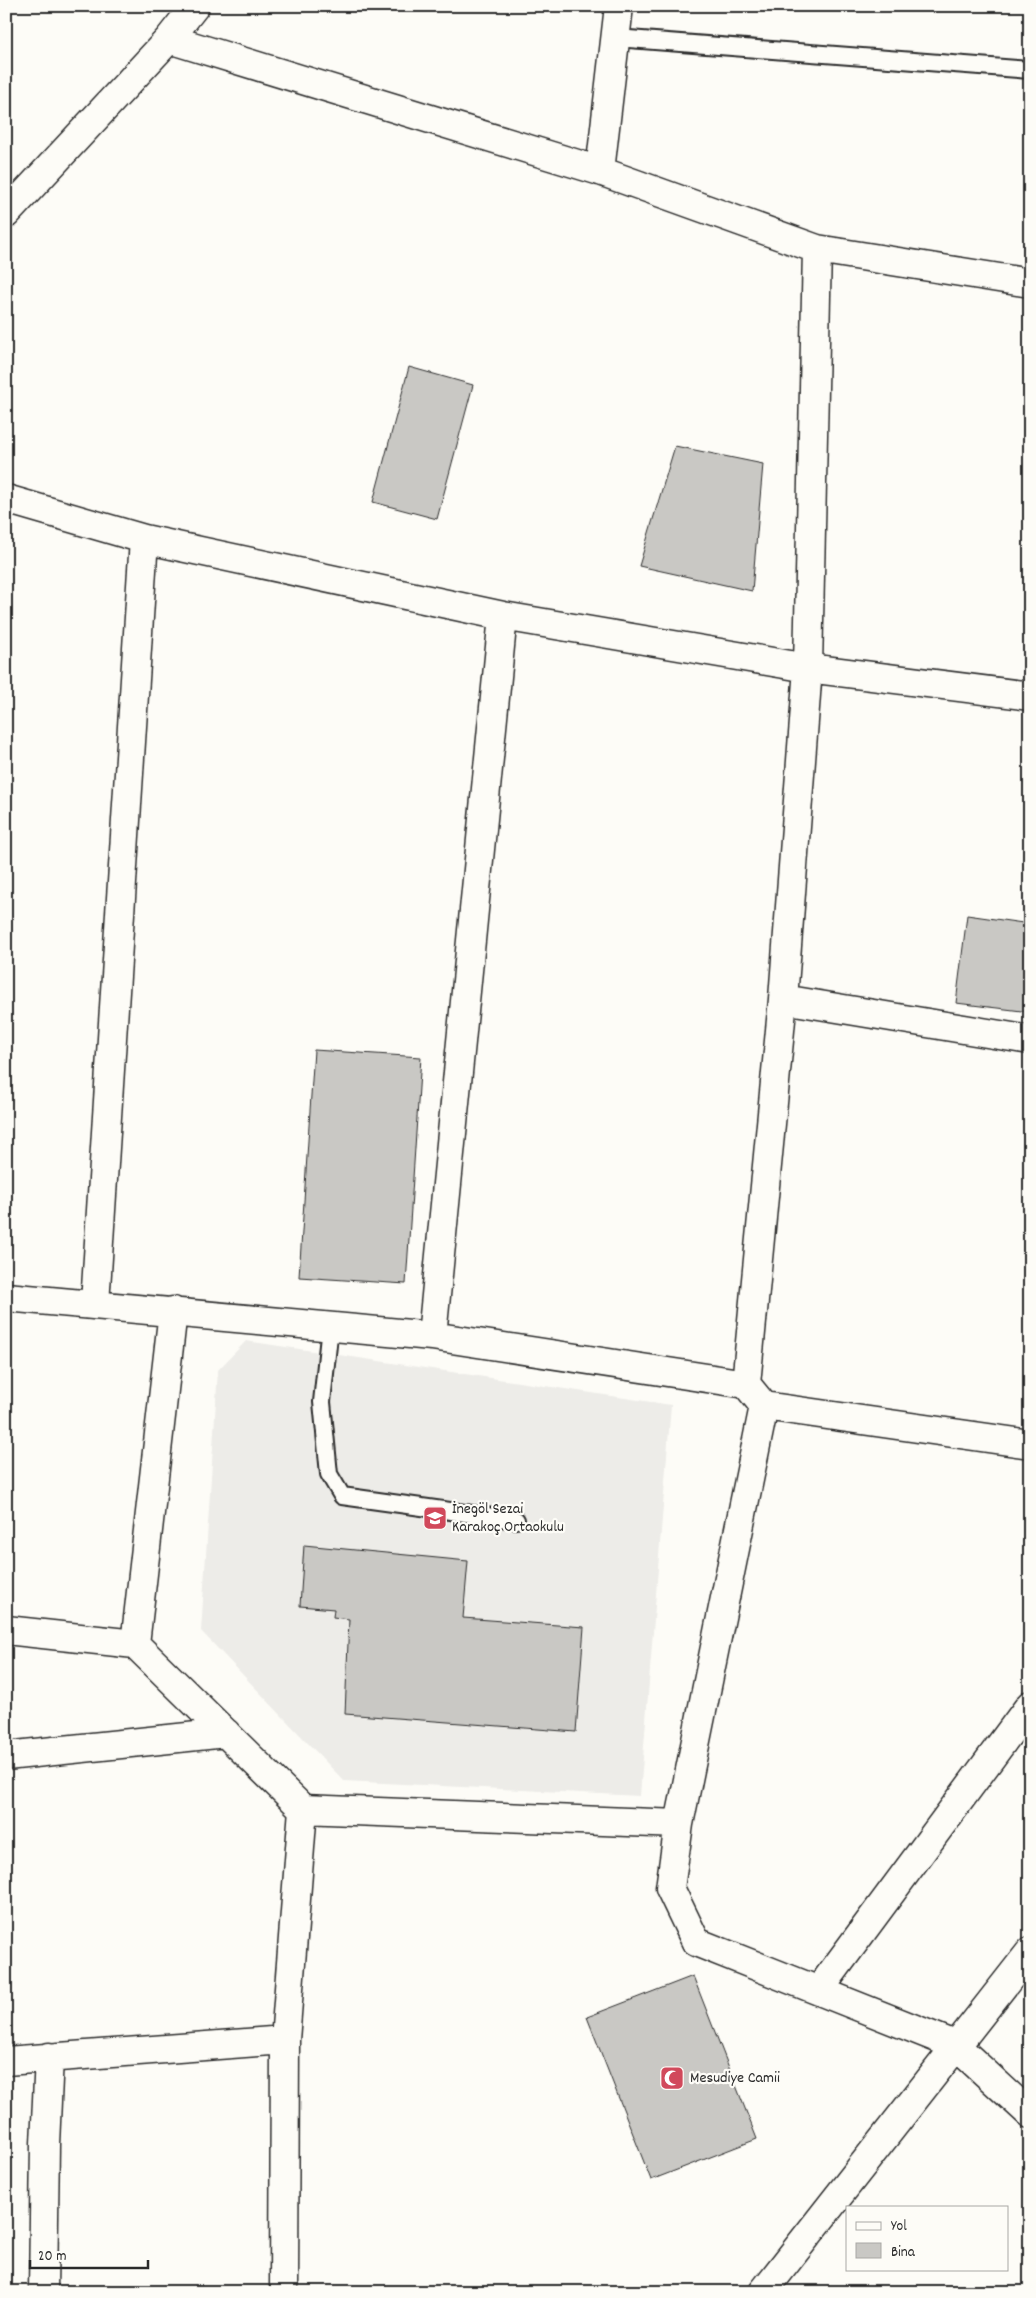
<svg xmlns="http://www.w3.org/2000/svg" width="1036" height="2298" viewBox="0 0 1036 2298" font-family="Dekko,sans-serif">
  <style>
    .built { fill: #edece8 }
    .building { fill: #c9c8c4; stroke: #2b2b2b }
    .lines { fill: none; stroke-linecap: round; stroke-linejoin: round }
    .service-casing { stroke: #2b2b2b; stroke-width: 20 }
    .minor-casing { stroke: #2b2b2b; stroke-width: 31 }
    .service { stroke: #fdfcf7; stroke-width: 16 }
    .minor { stroke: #fdfcf7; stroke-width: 28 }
    .labels { text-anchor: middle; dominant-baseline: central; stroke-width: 4.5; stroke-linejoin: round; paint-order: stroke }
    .poi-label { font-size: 16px; fill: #2b2b2b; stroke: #fdfcf7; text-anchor: start }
  </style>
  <rect width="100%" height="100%" fill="#fdfcf7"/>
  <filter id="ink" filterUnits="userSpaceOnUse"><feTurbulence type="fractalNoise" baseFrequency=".02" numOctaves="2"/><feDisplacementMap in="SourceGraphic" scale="10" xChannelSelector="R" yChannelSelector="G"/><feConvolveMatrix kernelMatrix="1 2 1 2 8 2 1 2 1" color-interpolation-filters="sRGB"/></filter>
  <g filter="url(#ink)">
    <!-- built -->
    <path class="built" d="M246,1341L671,1405L640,1796L344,1781L201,1631L218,1370Z"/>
    <!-- building -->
    <path class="building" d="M409,367L473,385L437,519L373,502Z
      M675,446L763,464L752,591L639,566Z
      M967,915L1030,924V1012L956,1003Z
      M314,1050L421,1057L406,1284L299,1277Z
      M304,1545L468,1561L463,1618L584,1627L576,1732L345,1714L349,1619L333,1617L334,1609L300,1606Z
      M693,1976L757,2139L651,2180L587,2017Z"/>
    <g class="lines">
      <!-- service casing -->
      <g class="service-casing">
        <path id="service" d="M616,38L1030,70
          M330,1326L322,1402L329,1474L342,1496L516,1520"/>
      </g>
      <!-- minor casing -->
      <g class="minor-casing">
        <path id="minor" d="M169,39L600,171L817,249L1030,283
          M600,171L619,6
          M6,214L169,39L195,6
          M817,249L808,668L783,999L746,1384L764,1406L679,1824L670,1888L696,1942L955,2045L1030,2114
          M6,499L144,539L503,616L808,668L1030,696
          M783,999L1030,1040
          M6,1297L432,1336L746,1384
          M95,1304L144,539
          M432,1336L503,616
          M764,1406L1030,1444
          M6,1630L135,1644L173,1311
          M135,1644L303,1809L285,2040
          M6,1756L226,1733
          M303,1809L679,1824
          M819,1990L1030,1705
          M6,2061L285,2040L284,2292
          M43,2292L45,2144L49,2057
          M763,2292L1030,1952"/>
      </g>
      <!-- service -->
      <use href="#service" class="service"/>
      <!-- minor -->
      <use href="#minor" class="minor"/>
    </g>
  </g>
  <!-- icons -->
  <defs>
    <g id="school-square" transform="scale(1.25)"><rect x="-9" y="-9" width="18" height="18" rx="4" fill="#d1495b" stroke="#fdfcf7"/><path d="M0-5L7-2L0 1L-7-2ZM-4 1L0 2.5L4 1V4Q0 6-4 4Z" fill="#fff"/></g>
    <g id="mosque-square" transform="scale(1.25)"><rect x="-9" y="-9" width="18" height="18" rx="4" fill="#d1495b" stroke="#fdfcf7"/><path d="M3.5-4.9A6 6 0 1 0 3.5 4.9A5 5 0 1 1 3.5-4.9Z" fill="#fff"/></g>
  </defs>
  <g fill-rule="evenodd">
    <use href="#school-square" x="435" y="1518"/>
    <use href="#mosque-square" x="672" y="2078"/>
  </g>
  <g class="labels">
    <!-- poi labels -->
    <g class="poi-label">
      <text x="452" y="1509">İnegöl Sezai<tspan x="452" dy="18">Karakoç Ortaokulu</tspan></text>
      <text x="690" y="2078">Mesudiye Camii</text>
    </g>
  </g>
  <!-- margin -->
  <rect width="1036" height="2298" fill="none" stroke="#fdfcf7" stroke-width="25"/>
  <rect x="12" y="12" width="1011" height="2273" fill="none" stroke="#2b2b2b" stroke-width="2" filter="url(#ink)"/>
  <!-- legend -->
  <rect x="846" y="2206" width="162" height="65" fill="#fdfcf7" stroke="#a9a8a5"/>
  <rect x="856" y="2222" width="25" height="8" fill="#fdfcf7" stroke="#a9a8a5"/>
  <text x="891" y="2230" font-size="15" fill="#2b2b2b">Yol</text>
  <rect x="856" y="2243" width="25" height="15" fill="#c9c8c4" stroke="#a9a8a5"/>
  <text x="891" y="2256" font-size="15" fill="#2b2b2b">Bina</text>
  <!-- scale -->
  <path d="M30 2260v8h118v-8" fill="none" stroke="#2b2b2b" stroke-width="2.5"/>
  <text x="38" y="2260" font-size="15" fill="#2b2b2b" stroke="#fdfcf7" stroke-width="4" paint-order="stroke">20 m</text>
</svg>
